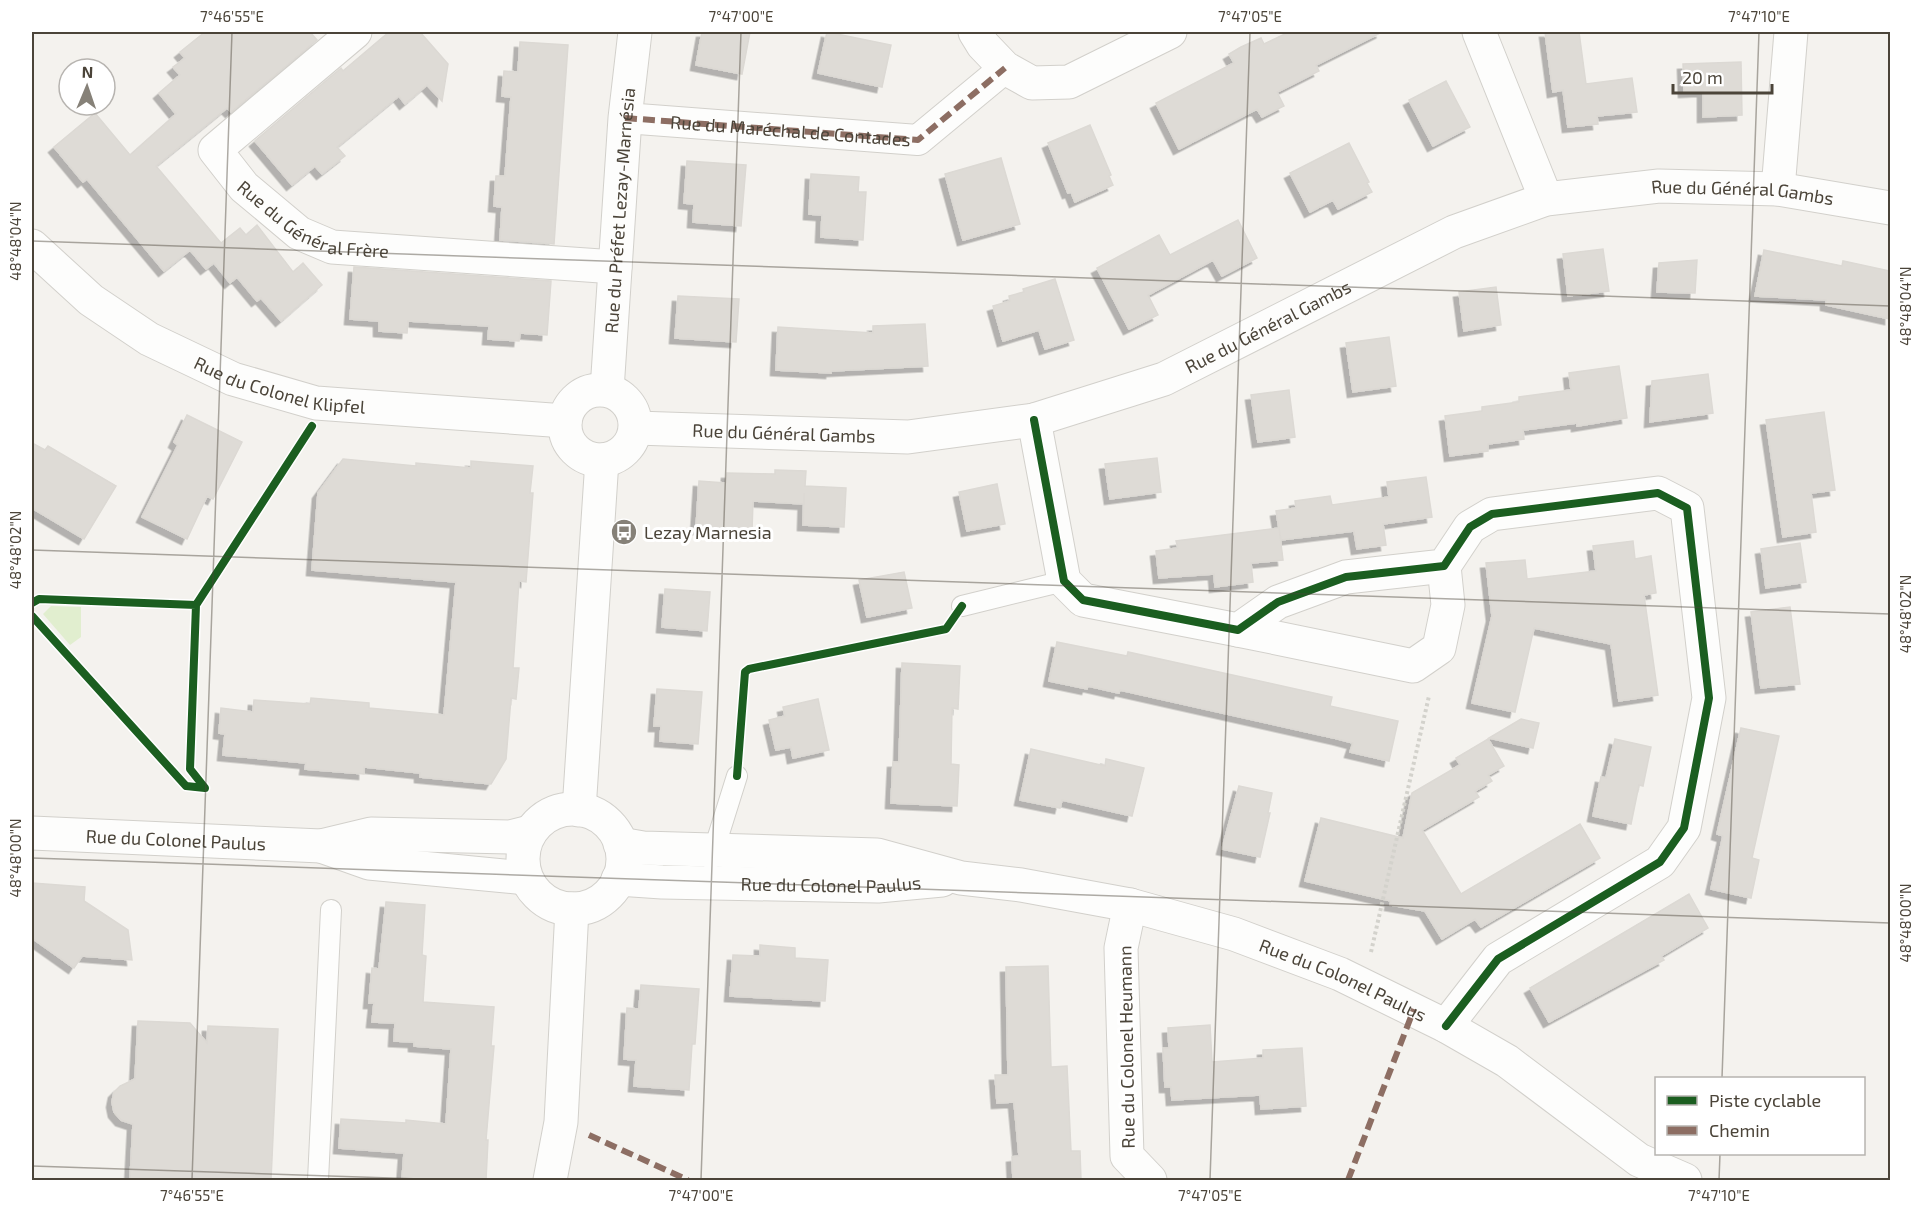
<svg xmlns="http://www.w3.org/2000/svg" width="1922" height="1212" viewBox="0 0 1922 1212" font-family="'Exo 2',sans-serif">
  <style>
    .green { fill: #e1eecf }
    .building { fill: #dedbd6; stroke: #dcd9d4; stroke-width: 1.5; filter: url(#shadow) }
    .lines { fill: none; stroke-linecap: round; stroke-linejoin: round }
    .service-casing { stroke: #d2d0cb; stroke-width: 22 }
    .pedestrian-casing { stroke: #d2d0cb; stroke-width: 32 }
    .minor-casing { stroke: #d2d0cb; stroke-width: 35 }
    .path { stroke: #d3d2cc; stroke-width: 4; stroke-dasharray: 3 3; stroke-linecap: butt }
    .service { stroke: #fdfdfc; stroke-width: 20 }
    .pedestrian { stroke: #fdfdfc; stroke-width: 30 }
    .minor { stroke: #fdfdfc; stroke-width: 33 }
    .quiet { stroke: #8d6e63; stroke-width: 6; stroke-dasharray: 12 6; stroke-linecap: butt }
    .cycleway-casing { stroke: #fff; stroke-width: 11 }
    .cycleway { stroke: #1b5e20; stroke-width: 8 }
    .ticks { fill: none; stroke: #4b4439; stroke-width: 1.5; stroke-opacity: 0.45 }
    .labels { text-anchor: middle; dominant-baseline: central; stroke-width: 6; stroke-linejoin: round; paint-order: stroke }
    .street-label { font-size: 18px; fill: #4b4439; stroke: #fff }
    .poi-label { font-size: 18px; fill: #4b4439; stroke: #fff; text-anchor: start }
    .neatline { fill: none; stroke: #4b4439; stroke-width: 2 }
    .ticks-label { font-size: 15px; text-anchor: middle; fill: #4b4439 }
  </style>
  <defs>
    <filter id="shadow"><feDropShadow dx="-5.5" dy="5.5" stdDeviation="0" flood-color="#0004"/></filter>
  </defs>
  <rect width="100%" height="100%" fill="#f4f2ee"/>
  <!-- green -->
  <path class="green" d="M51,606L81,607V637L70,645L43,614Z"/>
  <!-- building -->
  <path class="building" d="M205,32H310L317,40L231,112L227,108L156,166L221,243L240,228L246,235L257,225L293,272L303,263L322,285L281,321L261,298L257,301L237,277L230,283L214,263L206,269L190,250L164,271L87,179L83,182L54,147L95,113L130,155L176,114L159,93L180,75L173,67L185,58L180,52Z
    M389,32H420L448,64L442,101L427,85L405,104L399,96L337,147L345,156L322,174L315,166L292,185L255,141L341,68L343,71Z
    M702,32H750L742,74L696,65Z
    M827,32L891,45L882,87L818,73Z
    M1289,32H1382L1316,65L1319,71L1277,92L1284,106L1262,117L1257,109L1179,149L1156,103L1234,63L1229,54L1241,47L1261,38L1264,44Z
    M1545,32H1579L1586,84L1632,78L1637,112L1597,116L1598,124L1568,127L1563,90L1553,92Z
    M520,42L568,45L554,244L500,240L502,207L494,206L496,176H505L511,97L502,96L504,71L518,72Z
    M1741,62L1742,115L1703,117V91L1684,92L1683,64Z
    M1446,81L1470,127L1433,146L1409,100Z
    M1090,125L1111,175L1109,176L1113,185L1075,202L1071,192L1068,193L1048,143Z
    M1349,143L1369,182L1367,183L1372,192L1338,209L1333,200L1310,212L1290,173Z
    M1001,158L1020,224L963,240L945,174Z
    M687,161L746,165L741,226L693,222L694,204L684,203Z
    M811,174L859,177L858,192H866L863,240L821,237L822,215L809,214Z
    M1238,220L1257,258L1222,276L1213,260L1148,295L1158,315L1129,329L1097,268L1159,235L1170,255Z
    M1603,249L1609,291L1568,296L1563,254Z
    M1764,250L1842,266L1843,261L1890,271V319L1826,305V300L1755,296Z
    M1697,260L1695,293L1657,292L1659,263Z
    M354,267L551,281L547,335L520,333L519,341L488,339L489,326L408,321L407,333L379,331V321L350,319Z
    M1055,279L1074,340L1045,349L1039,330L1003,341L993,306L1010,301L1009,296L1024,292L1023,289Z
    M1496,287L1501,325L1464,331L1459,292Z
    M678,296L739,299L736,342L675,338Z
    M925,324L928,366L831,371V373L776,370L778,327L873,333V326Z
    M1389,337L1396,386L1353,392L1346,343Z
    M1619,366L1627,418L1577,426V423L1523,430L1524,439L1488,444V451L1450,456L1445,416L1482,411V407L1519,402V397L1571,390L1569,373Z
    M1708,374L1713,413L1650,422L1652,381Z
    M1289,390L1295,437L1258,442L1251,395Z
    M1824,412L1835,490L1811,493L1816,532L1783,537L1766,420Z
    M187,415L242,442L213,499L207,496L187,539L142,517L178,445L174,442Z
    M32,443L45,450L48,446L116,486L84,539L32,508Z
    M1157,458L1161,492L1110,499L1105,464Z
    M343,459L416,466V463L471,468V461L533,466L530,493H533L526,582L519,581L513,668H519L516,699L511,698L506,759L491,784L420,777V773L364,767V774L305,769L306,763L223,755L225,734L219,733L221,708L253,712L254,700L310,704L311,698L369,703V708L444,715L456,582L312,570L318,493Z
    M775,470L806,471L805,486L846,488L844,527L803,525L804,493V504L753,501L752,532L696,529L699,481L726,483L727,473L775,474Z
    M1426,477L1432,517L1383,524L1386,545L1357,549L1354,531L1281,540L1276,511L1296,508L1295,501L1330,496L1332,505L1389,497L1387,482Z
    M997,484L1005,524L967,531L959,492Z
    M1279,528L1283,560L1251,563L1253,582L1215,587L1214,574L1159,578L1156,551L1178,548L1176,541Z
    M1633,541L1635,559L1651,556L1656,593L1644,595L1658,695L1619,701L1611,644L1534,628L1515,712L1472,703L1492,616L1486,563L1525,560L1527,579L1596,571L1593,546Z
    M1800,543L1806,582L1766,588L1761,549Z
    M904,572L912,608L867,617L859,580Z
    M665,589L710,592L707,631L662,627Z
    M1790,607L1800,684L1761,688L1751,612Z
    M1057,642L1127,656L1128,652L1332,697L1330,706L1398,721L1389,761L1350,752L1353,743L1338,739L1120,690L1119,693L1088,686L1087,689L1049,681Z
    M902,663L960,666L958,709L952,708L951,764L959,765L957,806L891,803L893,762H899Z
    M657,689L702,692L698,744L660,741L661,726H654Z
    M818,699L829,750L793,758L791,747L776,750L769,720L785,716L783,707Z
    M1521,719L1539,723L1533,748L1489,738Z
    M1741,728L1779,736L1752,858L1759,860L1751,898L1711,889L1723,836L1717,834Z
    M1488,739L1504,766L1488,775L1492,781L1475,791L1479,797L1422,830L1461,894L1580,824L1600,858L1481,927L1475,919L1442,939L1425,911L1390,905L1391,901L1305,881L1321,818L1403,838L1412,793L1460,765L1456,758Z
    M1615,739L1651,747L1643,786L1639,785L1631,824L1593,816L1601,777L1606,778Z
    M1031,749L1105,766L1106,759L1144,768L1132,816L1062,800L1060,808L1020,800Z
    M1239,786L1272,793L1268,813H1270L1260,857L1222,849Z
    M32,883L85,887L84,901L128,930L132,960L82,956L74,968L32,938Z
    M1689,894L1708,928L1661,956L1664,960L1549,1022L1530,988Z
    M386,902L425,905L422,955L426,956L423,1002L494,1007L491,1046H494L486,1140H488L486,1180H402L404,1153L339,1148L341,1119L406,1123V1120L446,1124L451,1049L414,1046V1042L394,1041L395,1023L372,1022L374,1003H369L372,968L379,969Z
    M760,945L795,948V958L828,960L825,1001L730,996L733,955L760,956Z
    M1048,966L1051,1067L1067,1066L1071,1151H1080L1081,1180H1013L1012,1157L1019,1156L1014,1102L997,1103L995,1075H1008L1006,967Z
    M641,985L699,989L695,1044H692L689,1090L634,1086L636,1060L624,1059L627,1008L639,1009Z
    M138,1021L190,1023L207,1043L208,1026L278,1029L271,1180H130L133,1124L121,1120L114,1112L112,1102L114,1092L120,1086L135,1079Z
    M1210,1025L1212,1062L1263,1058V1050L1302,1048L1306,1106L1261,1109L1260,1095L1172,1100L1171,1087H1165L1163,1048H1169L1168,1028Z"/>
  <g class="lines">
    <!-- service casing -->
    <g class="service-casing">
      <path id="service" d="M962,606L1064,581
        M711,859L737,776
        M318,1180L331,910"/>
    </g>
    <!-- pedestrian casing -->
    <g class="pedestrian-casing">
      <g id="pedestrian">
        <path id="s1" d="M625,118L918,140L1005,68"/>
      </g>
    </g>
    <!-- minor casing -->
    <g class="minor-casing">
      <g id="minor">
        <path id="s2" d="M355,32L215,150L244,187L299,233L332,247L615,267"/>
        <path d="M975,32L983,45L1005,68L1032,83L1069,82L1170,32"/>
        <path d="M1479,32L1546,199"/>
        <path d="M1778,189L1791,32"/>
        <path id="s3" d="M32,246L91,300L149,339L233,379L316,403L565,421"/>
        <circle cx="600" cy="425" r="35"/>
        <path id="s4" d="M607,390L625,118L635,32"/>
        <path d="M1034,420L1064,581L1083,600L1238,630L1278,602L1346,577L1444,566L1470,527L1492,514L1658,493L1687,508L1709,698L1684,828L1660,862L1498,959L1446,1026"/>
        <path id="s5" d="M636,428L908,437L1034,420L1164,379L1454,232L1546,199L1659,186L1778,189L1890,208"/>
        <path d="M1238,630L1413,666L1439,648L1448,605L1444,566"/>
        <circle cx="573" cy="859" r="50"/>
        <path d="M579,810L602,460"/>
        <path id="s6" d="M32,833L321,846L371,834L510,837L530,832"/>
        <path id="s7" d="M620,844L643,848L877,855L961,878L1021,885L1130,905L1234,934L1340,974L1446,1026L1507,1061L1639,1160L1685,1180"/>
        <path d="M321,846L369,863L526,878"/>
        <path id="s8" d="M618,879L662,882L878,886L942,880"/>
        <path d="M1130,905L1121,948L1127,1156L1150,1180"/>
        <path d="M550,1180L561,1122L572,909"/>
      </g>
    </g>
    <!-- path -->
    <path class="path" d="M32,603L39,599L196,605L306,435
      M32,616L186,786L205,788L190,769L196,605
      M739,751L745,672L749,669L946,628
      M1371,952L1429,696"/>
    <!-- service -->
    <use href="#service" class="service"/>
    <!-- pedestrian -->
    <use href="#pedestrian" class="pedestrian"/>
    <!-- minor -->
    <use href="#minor" class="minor"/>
    <!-- quiet -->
    <path class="quiet" d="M625,118L918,140L1005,68
      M589,1135L688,1180
      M1348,1180L1414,1009"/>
    <!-- cycleway casing -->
    <g class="cycleway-casing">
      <path id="cycleway" d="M1034,420L1064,581L1083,600L1238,630L1278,602L1346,577L1444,566L1470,527L1492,514L1658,493L1687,508L1709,698L1684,828L1660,862L1498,959L1446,1026
        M32,603L39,599L196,605L312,426
        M32,616L186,786L205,788L190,769L196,605
        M737,776L745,672L749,669L946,629L962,606"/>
    </g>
    <!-- cycleway -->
    <use href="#cycleway" class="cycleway"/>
  </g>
  <!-- ticks -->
  <path class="ticks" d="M32,241L1890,306M32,550L1890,614M32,858L1890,923M1722,1078L1759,32M32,1166L451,1180M192,1180L232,32M701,1180L741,32M1210,1180L1250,32M1719,1180L1720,1154"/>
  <!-- icons -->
  <defs>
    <g id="bus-disc" transform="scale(1.35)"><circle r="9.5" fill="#868178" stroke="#fff"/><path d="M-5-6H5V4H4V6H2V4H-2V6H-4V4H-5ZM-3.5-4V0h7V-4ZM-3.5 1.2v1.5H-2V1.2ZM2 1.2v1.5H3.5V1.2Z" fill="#fff"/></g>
  </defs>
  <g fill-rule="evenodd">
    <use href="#bus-disc" x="624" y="532"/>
  </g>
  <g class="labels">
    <!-- street labels -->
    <g class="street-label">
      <text stroke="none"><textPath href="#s1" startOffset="166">Rue du Maréchal de Contades</textPath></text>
      <text stroke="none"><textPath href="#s5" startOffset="1156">Rue du Général Gambs</textPath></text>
      <text stroke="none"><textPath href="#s4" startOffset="180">Rue du Préfet Lezay-Marnésia</textPath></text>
      <text stroke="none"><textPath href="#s2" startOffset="310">Rue du Général Frère</textPath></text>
      <text stroke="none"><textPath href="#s5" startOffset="652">Rue du Général Gambs</textPath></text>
      <text stroke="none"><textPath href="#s3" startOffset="290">Rue du Colonel Klipfel</textPath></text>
      <text stroke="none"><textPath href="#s5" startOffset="148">Rue du Général Gambs</textPath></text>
      <text stroke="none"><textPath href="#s6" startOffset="144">Rue du Colonel Paulus</textPath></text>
      <text stroke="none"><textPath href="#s8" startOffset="213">Rue du Colonel Paulus</textPath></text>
      <text stroke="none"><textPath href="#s7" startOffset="742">Rue du Colonel Paulus</textPath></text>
      <text transform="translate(1126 1047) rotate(-91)">Rue du Colonel Heumann</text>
    </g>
    <!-- poi labels -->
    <g class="poi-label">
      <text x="644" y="532">Lezay Marnesia</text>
    </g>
  </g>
  <!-- border -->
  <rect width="1922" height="1212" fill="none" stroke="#ffffff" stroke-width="66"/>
  <!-- legend -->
  <rect x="1655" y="1077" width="210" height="78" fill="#ffffff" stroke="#b7b4b0" stroke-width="1.5"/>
  <rect x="1667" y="1096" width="30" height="9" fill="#1b5e20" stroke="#b7b4b0" stroke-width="1.5"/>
  <text x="1709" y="1107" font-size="18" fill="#4b4439">Piste cyclable</text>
  <rect x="1667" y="1126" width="30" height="9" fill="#8d6e63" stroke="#b7b4b0" stroke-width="1.5"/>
  <text x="1709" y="1137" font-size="18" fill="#4b4439">Chemin</text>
  <!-- north arrow -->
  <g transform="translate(87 87) rotate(2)"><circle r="28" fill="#ffffff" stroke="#b7b4b0" stroke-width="1.5"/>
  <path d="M0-4.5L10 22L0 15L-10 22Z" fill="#868178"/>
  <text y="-9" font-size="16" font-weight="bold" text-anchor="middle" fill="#4b4439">N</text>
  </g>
  <!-- scale -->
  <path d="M1673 84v9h99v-9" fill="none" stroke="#4b4439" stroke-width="3"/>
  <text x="1682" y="84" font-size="18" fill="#4b4439" stroke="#ffffff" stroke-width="4.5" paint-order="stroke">20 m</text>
  <rect x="33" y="33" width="1856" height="1146" class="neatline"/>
  <g class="ticks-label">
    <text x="232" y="22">7°46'55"E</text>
    <text x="741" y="22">7°47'00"E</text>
    <text x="1250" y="22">7°47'05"E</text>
    <text x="1759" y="22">7°47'10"E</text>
    <text transform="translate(16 241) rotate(-90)" y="5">48°48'04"N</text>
    <text transform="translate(1906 306) rotate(-90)" y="5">48°48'04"N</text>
    <text transform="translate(16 550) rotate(-90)" y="5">48°48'02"N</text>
    <text transform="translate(1906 614) rotate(-90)" y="5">48°48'02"N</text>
    <text transform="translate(16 858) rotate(-90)" y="5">48°48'00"N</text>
    <text transform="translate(1906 923) rotate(-90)" y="5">48°48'00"N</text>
    <text x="192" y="1201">7°46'55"E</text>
    <text x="701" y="1201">7°47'00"E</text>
    <text x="1210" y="1201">7°47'05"E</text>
    <text x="1719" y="1201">7°47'10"E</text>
  </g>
</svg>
